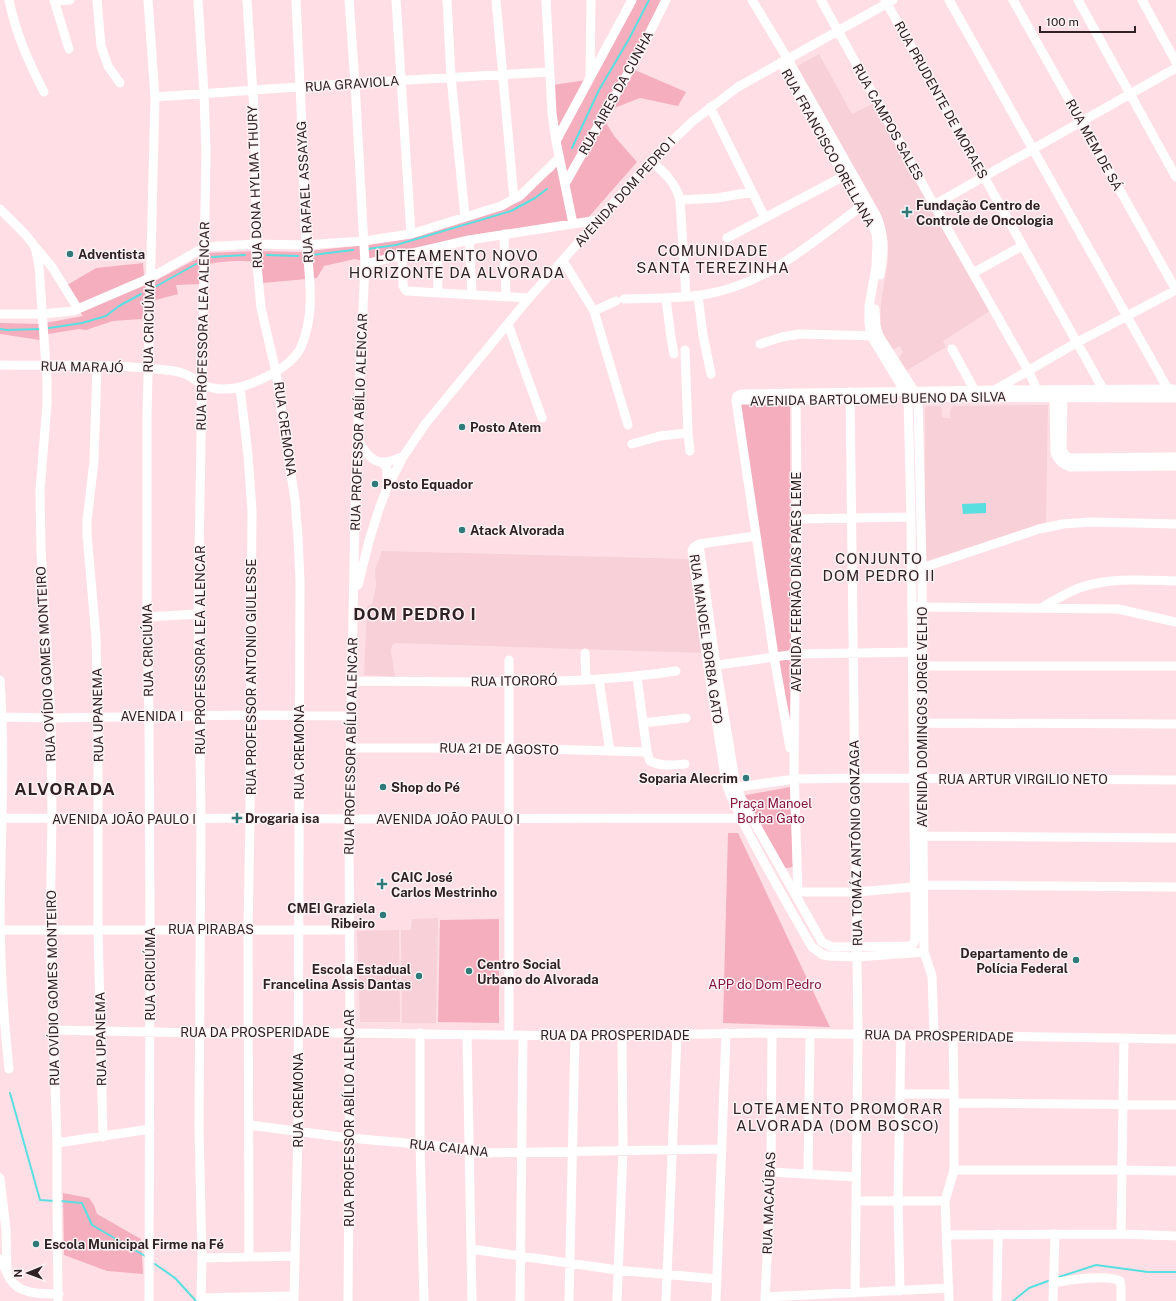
<svg xmlns="http://www.w3.org/2000/svg" width="1176" height="1301" viewBox="0 0 1176 1301" font-family="'Public Sans',sans-serif">
  <style>
    .built { fill: #f7d0d8 }
    .green { fill: #f5aebe }
    .water { fill: #59dfe0 }
    .lines { fill: none; stroke-linecap: round; stroke-linejoin: round }
    .stream { stroke: #59dfe0; stroke-width: 2 }
    .minor { stroke: #fff; stroke-width: 9 }
    .poi-dot { fill: #307a7a; stroke: #fcf3f5; stroke-width: 1.5 }
    .labels { text-anchor: middle; dominant-baseline: central; stroke-width: 3; stroke-linejoin: round; paint-order: stroke }
    .street-label { font-size: 13px; fill: #2f2124; stroke: #fcf3f5 }
    .poi-label { font-size: 13px; font-weight: bold; fill: #2f2124; stroke: #fcf3f5; text-anchor: start }
    .park-label { font-size: 13px; fill: #83143f; stroke: #fcf3f5 }
    .quarter-label { font-size: 15px; letter-spacing: 1px; fill: #2f2124; stroke: #fcf3f5 }
    .district-label { font-size: 17px; font-weight: bold; letter-spacing: 1px; fill: #2f2124; stroke: #fcf3f5 }
  </style>
  <rect width="100%" height="100%" fill="#ffdfe5"/>
  <!-- built -->
  <path class="built" d="M819,54L852,114L874,103L990,311L943,341L946,347L904,372L899,362V357L903,352L900,346L891,350L885,339L880,324L881,302L888,260V241L882,217L797,66Z
    M1048,405L1046,522L927,561L925,559V408L927,406H940L942,410V418H950V410L953,406Z
    M382,551L689,559L703,653L395,643L392,645L391,651L395,677L364,675L367,606L372,604L376,586L375,570Z
    M438,918L436,1023H402L401,930H411L412,919Z
    M399,930L400,1022H360L357,931Z"/>
  <!-- green -->
  <path class="green" d="M634,0H661L628,67L686,92L678,106L640,98L612,109L600,118L606,123L615,137L637,162L586,220L368,262L355,259L324,266L317,278L263,283L260,262C241,260 218,261 200,266V284L176,285L178,294L152,301L144,304L142,319L113,321L86,330L79,329L48,334L40,340L0,334V323L40,324L83,316L62,288L96,268L143,263L144,276L153,282L208,253L259,251L300,252L365,245L498,210L521,201L549,173L552,172L561,161L553,85L593,79L635,4Z
    M790,402L791,652L794,736L777,656L740,403Z
    M790,787L793,867L780,869L741,796Z
    M728,833H738L830,1027L723,1023Z
    M499,919V1023L438,1022L440,920Z
    M63,1193L89,1198L94,1205L97,1214L141,1239L143,1274L107,1271L64,1255Z"/>
  <!-- water -->
  <path class="water" d="M986,503V513L963,514L962,504Z"/>
  <g class="lines">
    <!-- stream -->
    <path class="stream" d="M572,148L599,90L629,39L649,0
      M368,249L396,245L511,211L535,198L547,189
      M267,255L298,256
      M312,255L353,250
      M212,257L245,255
      M155,287L196,264
      M49,328L82,323L106,316L119,306L141,294
      M0,329L6,330L40,329
      M10,1093L40,1200L55,1201
      M60,1201L82,1203L92,1225L145,1256
      M155,1264L175,1278L196,1301
      M1059,1277L1096,1265L1148,1272H1176
      M1013,1301L1029,1288L1048,1281"/>
    <!-- minor -->
    <path class="minor" d="M9,0C16,34 28,61 44,92
      M54,0L69,49
      M97,0L101,46L108,66L120,83
      M148,0L155,97L147,416V617L149,716L150,929L149,1301
      M198,0L204,93L206,153L198,614L201,819L199,1128L202,1258L201,1301
      M247,0L255,127L256,185L255,244L261,308L276,372L283,422L295,500L298,537L300,581L298,1131L294,1301
      M396,0L411,234
      M447,0L451,77L465,217
      M496,0L514,199
      M546,0L552,113L556,141L573,224
      M752,0L787,58L876,215C885,234 884,254 880,275
      M821,0L934,205L1029,372L1037,390
      M885,0L1103,389
      M949,0L1173,398
      M1013,0L1176,290
      M1078,0L1176,177
      M1142,0L1176,62
      M54,1L70,0
      M590,77L591,0
      M155,97L355,83L549,72
      M710,107L765,218
      M556,141L632,0
      M651,161C664,172 676,183 680,200L686,296
      M565,184L641,50L666,0
      M680,200L717,198L752,192
      M934,205L1176,68
      M0,209C9,219 30,236 35,248C37,254 38,260 39,267L47,381V404L40,491L41,550L51,718L52,818L50,930L57,1143V1193L58,1301
      M504,234L506,296
      M727,238L844,176
      M469,240L472,294
      M36,248L52,267L78,309
      M437,248L438,293
      M402,255L403,286L406,291L529,298
      M563,261L594,311L628,425
      M365,264L469,240L598,220
      M973,273L1022,246
      M698,296L703,335L711,374
      M666,298L671,338L674,354
      M624,299C653,298 684,299 712,293C772,281 818,237 866,203
      M875,309L876,326L879,336L918,397
      M594,311L616,301
      M0,314H43L73,311L150,278L205,247L255,244L306,245L364,241L411,234L501,206L521,195L559,158
      M508,324L542,418
      M760,344L782,337L799,334L877,336
      M952,349L975,391
      M685,350L688,433L690,451
      M0,365C58,366 117,363 174,371C187,373 191,377 201,384C207,387 217,389 224,389C247,389 291,369 301,347C318,308 307,266 305,225C303,150 300,75 296,0
      M97,366L94,461L87,521V534L96,638L98,717V929L103,1137
      M240,387L248,455L252,510L250,818L248,930L249,1256
      M995,390L1076,343L1176,290
      M850,392L858,1035L855,1293
      M1054,392L1055,452C1058,461 1062,464 1070,467L1176,466
      M796,393L797,519L794,771L798,892
      M1063,393L1062,450L1066,456L1070,458L1176,457
      M917,397L1176,398
      M918,397L922,568L923,836L924,952L932,976L934,1034
      M736,400L737,396L741,394L995,390L1174,389
      M736,400H796L882,398
      M736,400L774,656L790,748
      M357,439C363,448 371,464 385,462C391,462 398,458 403,457
      M632,444L660,436L688,433
      M383,463L387,469V486
      M797,519L911,517
      M756,536L699,544L694,547L692,551L708,667L726,783C734,807 747,830 759,853C776,884 794,916 812,947L823,955L829,956L857,957L924,952
      M699,544L716,666L735,780L740,796L752,818L822,942L832,947L909,946L913,944L915,940V915L911,517L908,397L871,336L869,323V306L876,267L877,243L876,233L871,222L815,126L781,62
      M922,568L1039,529L1063,524L1091,522L1176,524
      M358,585L369,541L379,509L387,488L403,457L426,423L529,298L651,161L693,121L738,87L893,0
      M917,607L1118,609L1176,622
      M1041,608C1053,601 1066,593 1079,588C1110,577 1143,580 1176,581
      M147,617L198,614
      M585,653L586,680
      M509,660V1035
      M711,666L796,654L918,652
      M923,666H1176
      M637,677L647,752L650,761C661,767 673,765 685,764
      M0,680C6,763 0,846 0,929C1,976 4,1023 9,1069
      M599,680L610,751
      M352,681C459,681 570,687 676,671
      M0,717L51,718L250,715L351,716
      M643,723L686,718
      M922,723L1176,724
      M351,748H508L647,752
      M734,791L738,787L795,779L855,778L1176,780
      M0,818L150,819L250,818L349,819L752,818
      M923,836L1176,838
      M794,892H857L914,887L924,885L1176,887
      M0,930H350
      M53,1030L200,1033H350L575,1036L772,1033L1176,1039
      M420,1033V1144L424,1301
      M467,1035L472,1301
      M901,1094H954
      M954,1103L1176,1105
      M249,1125L349,1138L463,1148L477,1153L722,1149
      M57,1143L150,1129
      M954,1170H1122L1176,1171
      M771,1172L856,1177
      M808,1174L810,1034
      M0,1178L6,1230L7,1271
      M856,1201H945
      M1121,1234L1124,1039
      M947,1235L1121,1234L1176,1236
      M471,1249L617,1270L717,1279
      M202,1258L295,1256
      M0,1259C4,1265 6,1272 10,1279C20,1295 42,1294 59,1294
      M1053,1283C1067,1280 1108,1274 1120,1281L1121,1286V1301
      M900,1291L898,1201L901,1035
      M765,1297L949,1288
      M201,1298L294,1296
      M997,1298L998,1234
      M348,1301L350,1033L349,819L356,465L365,264L355,83L349,0
      M520,1301L523,1035
      M569,1301L575,1036
      M617,1301L623,1150L622,1036
      M666,1301L677,1035
      M716,1301L726,1033
      M765,1301L771,1172L772,1033
      M949,1301L945,1201L954,1170V1094L953,1035
      M1053,1301L1055,1234"/>
  </g>
  <!-- markers -->
  <g class="poi-dot">
    <path d="M905 206h4v4h4v4h-4v4h-4v-4h-4v-4h4z"/>
    <circle cx="70" cy="254" r="4"/>
    <circle cx="462" cy="427" r="4"/>
    <circle cx="375" cy="484" r="4"/>
    <circle cx="462" cy="530" r="4"/>
    <circle cx="746" cy="778" r="4"/>
    <circle cx="383" cy="787" r="4"/>
    <path d="M235 812h4v4h4v4h-4v4h-4v-4h-4v-4h4z"/>
    <path d="M380 878h4v4h4v4h-4v4h-4v-4h-4v-4h4z"/>
    <circle cx="383" cy="915" r="4"/>
    <circle cx="1076" cy="960" r="4"/>
    <circle cx="469" cy="971" r="4"/>
    <circle cx="419" cy="976" r="4"/>
    <circle cx="36" cy="1244" r="4"/>
  </g>
  <g class="labels">
    <!-- street labels -->
    <g class="street-label">
      <text transform="translate(352 84) rotate(-4)">RUA GRAVIOLA</text>
      <text transform="translate(616 93) rotate(-61)">RUA AIRES DA CUNHA</text>
      <text transform="translate(941 100) rotate(61)">RUA PRUDENTE DE MORAES</text>
      <text transform="translate(888 122) rotate(61)">RUA CAMPOS SALES</text>
      <text transform="translate(1094 145) rotate(61)">RUA MEM DE SÁ</text>
      <text transform="translate(828 148) rotate(61)">RUA FRANCISCO ORELLANA</text>
      <text transform="translate(255 187) rotate(-92)">RUA DONA HYLMA THURY</text>
      <text transform="translate(305 192) rotate(-93)">RUA RAFAEL ASSAYAG</text>
      <text transform="translate(625 192) rotate(-48)">AVENIDA DOM PEDRO I</text>
      <text transform="translate(149 326) rotate(-89)">RUA CRICIÚMA</text>
      <text transform="translate(203 326) rotate(-89)">RUA PROFESSORA LEA ALENCAR</text>
      <text transform="translate(82 367) rotate(1)">RUA MARAJÓ</text>
      <text transform="translate(878 399) rotate(-1)">AVENIDA BARTOLOMEU BUENO DA SILVA</text>
      <text transform="translate(359 422) rotate(-88)">RUA PROFESSOR ABÍLIO ALENCAR</text>
      <text transform="translate(285 429) rotate(82)">RUA CREMONA</text>
      <text transform="translate(796 582) rotate(-90)">AVENIDA FERNÃO DIAS PAES LEME</text>
      <text transform="translate(706 639) rotate(82)">RUA MANOEL BORBA GATO</text>
      <text transform="translate(148 650) rotate(-91)">RUA CRICIÚMA</text>
      <text transform="translate(200 650) rotate(-90)">RUA PROFESSORA LEA ALENCAR</text>
      <text transform="translate(46 664) rotate(-93)">RUA OVÍDIO GOMES MONTEIRO</text>
      <text transform="translate(251 677) rotate(-90)">RUA PROFESSOR ANTONIO GIULESSE</text>
      <text transform="translate(514 681) rotate(-1)">RUA ITORORÓ</text>
      <text transform="translate(98 715) rotate(-91)">RUA UPANEMA</text>
      <text x="152" y="716">AVENIDA I</text>
      <text transform="translate(922 717) rotate(-90)">AVENIDA DOMINGOS JORGE VELHO</text>
      <text transform="translate(351 746) rotate(-89)">RUA PROFESSOR ABÍLIO ALENCAR</text>
      <text transform="translate(499 749) rotate(1)">RUA 21 DE AGOSTO</text>
      <text transform="translate(299 752) rotate(-90)">RUA CREMONA</text>
      <text x="1023" y="779">RUA ARTUR VIRGILIO NETO</text>
      <text x="124" y="819">AVENIDA JOÃO PAULO I</text>
      <text x="448" y="819">AVENIDA JOÃO PAULO I</text>
      <text transform="translate(856 843) rotate(-91)">RUA TOMÁZ ANTÔNIO GONZAGA</text>
      <text x="211" y="929">RUA PIRABAS</text>
      <text transform="translate(150 974) rotate(-90)">RUA CRICIÚMA</text>
      <text transform="translate(53 988) rotate(-91)">RUA OVÍDIO GOMES MONTEIRO</text>
      <text x="255" y="1032">RUA DA PROSPERIDADE</text>
      <text x="615" y="1035">RUA DA PROSPERIDADE</text>
      <text transform="translate(939 1036) rotate(1)">RUA DA PROSPERIDADE</text>
      <text transform="translate(101 1039) rotate(-91)">RUA UPANEMA</text>
      <text transform="translate(298 1100) rotate(-90)">RUA CREMONA</text>
      <text transform="translate(349 1118) rotate(-90)">RUA PROFESSOR ABÍLIO ALENCAR</text>
      <text transform="translate(449 1148) rotate(6)">RUA CAIANA</text>
      <text transform="translate(769 1203) rotate(-88)">RUA MACAÚBAS</text>
    </g>
    <!-- poi labels -->
    <g class="poi-label">
      <text x="916" y="205">Fundação Centro de<tspan x="916" dy="15">Controle de Oncologia</tspan></text>
      <text x="78" y="254">Adventista</text>
      <text x="470" y="427">Posto Atem</text>
      <text x="383" y="484">Posto Equador</text>
      <text x="470" y="530">Atack Alvorada</text>
      <text x="738" y="778" text-anchor="end">Soparia Alecrim</text>
      <text x="391" y="787">Shop do Pé</text>
      <text x="245" y="818">Drogaria isa</text>
      <text x="391" y="877">CAIC José<tspan x="391" dy="15">Carlos Mestrinho</tspan></text>
      <text x="375" y="908" text-anchor="end">CMEI Graziela<tspan x="375" dy="15">Ribeiro</tspan></text>
      <text x="1068" y="953" text-anchor="end">Departamento de<tspan x="1068" dy="15">Polícia Federal</tspan></text>
      <text x="477" y="964">Centro Social<tspan x="477" dy="15">Urbano do Alvorada</tspan></text>
      <text x="411" y="969" text-anchor="end">Escola Estadual<tspan x="411" dy="15">Francelina Assis Dantas</tspan></text>
      <text x="44" y="1244">Escola Municipal Firme na Fé</text>
    </g>
    <!-- park labels -->
    <g class="park-label">
      <text x="771" y="803">Praça Manoel<tspan x="771" dy="15">Borba Gato</tspan></text>
      <text x="765" y="984">APP do Dom Pedro</text>
    </g>
    <!-- quarter labels -->
    <g class="quarter-label">
      <text x="713" y="250">COMUNIDADE<tspan x="713" dy="17">SANTA TEREZINHA</tspan></text>
      <text x="457" y="255">LOTEAMENTO NOVO<tspan x="457" dy="17">HORIZONTE DA ALVORADA</tspan></text>
      <text x="879" y="558">CONJUNTO<tspan x="879" dy="17">DOM PEDRO II</tspan></text>
      <text x="838" y="1108">LOTEAMENTO PROMORAR<tspan x="838" dy="17">ALVORADA (DOM BOSCO)</tspan></text>
    </g>
    <!-- district labels -->
    <g class="district-label">
      <text x="415" y="614">DOM PEDRO I</text>
      <text x="65" y="789">ALVORADA</text>
    </g>
  </g>
  <!-- north arrow -->
  <g transform="translate(28 1273) rotate(269)" stroke="#fcf3f5" stroke-width="3" paint-order="stroke">
  <path d="M0-3L7 15L0 10L-7 15Z" fill="#2f2124"/>
  <text y="-6" font-size="11" font-weight="bold" text-anchor="middle" fill="#2f2124">N</text>
  </g>
  <!-- scale -->
  <path d="M1040 26v6h95v-6" fill="none" stroke="#2f2124" stroke-width="2"/>
  <text x="1046" y="26" font-size="12" fill="#2f2124" stroke="#fcf3f5" stroke-width="3" paint-order="stroke">100 m</text>
</svg>
